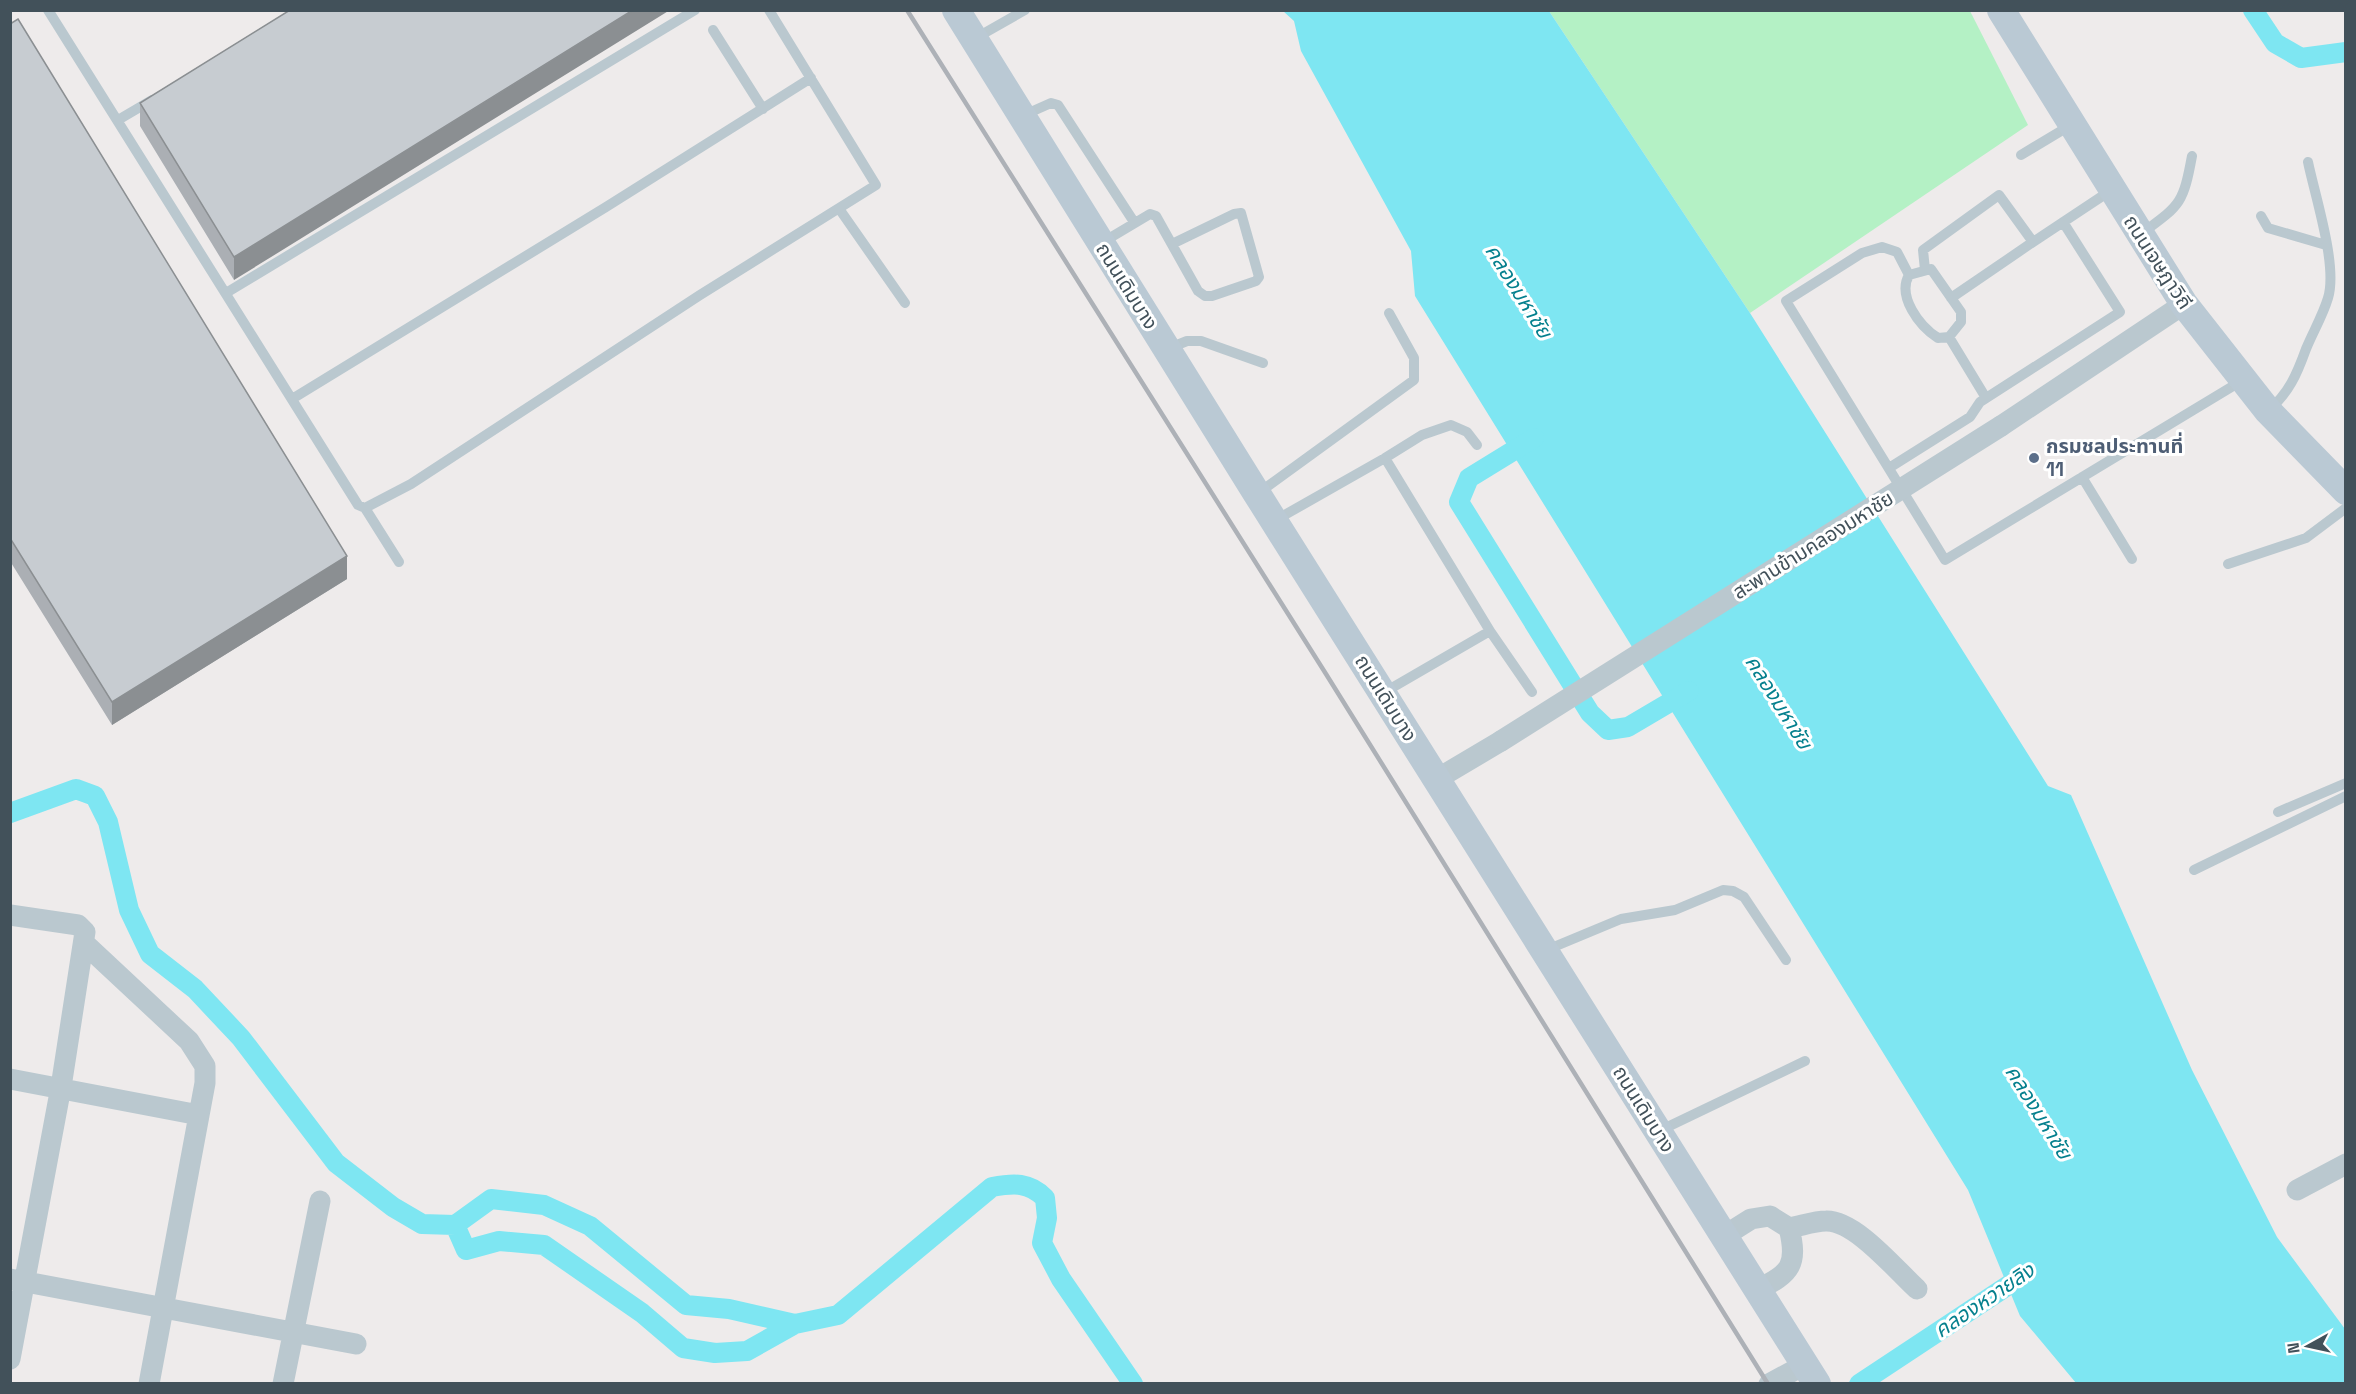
<svg xmlns="http://www.w3.org/2000/svg" width="2356" height="1394" viewBox="0 0 2356 1394" font-family="'Space Grotesk','Noto Sans Thai',sans-serif">
  <style>
    .green { fill: #b4f1c5 }
    .water { fill: #7ee6f2 }
    .lines { fill: none; stroke-linecap: round; stroke-linejoin: round }
    .canal { stroke: #7ee6f2; stroke-width: 20 }
    .lane { stroke: #bac8cf; stroke-width: 10 }
    .street { stroke: #bac8cf; stroke-width: 21 }
    .secondary { stroke: #bac9d4; stroke-width: 28 }
    .rail { stroke: #adb1b7; stroke-width: 4.5 }
    .street-bridge { stroke: #bac8cf; stroke-width: 21 }
    .wall { fill: #abafb4 }
    .shaded-wall { fill: #8b8f92 }
    .building { fill: #c7ccd1; stroke: #8b8f92; stroke-width: 1.5 }
    .service-dot { fill: #5c6f8a; stroke: #fff; stroke-width: 2 }
    .labels { text-anchor: middle; dominant-baseline: central; stroke-width: 6; stroke-linejoin: round; paint-order: stroke }
    .street-label { font-size: 20px; fill: #42515a; stroke: #fff }
    .service-label { font-size: 20px; font-weight: bold; fill: #4e5e75; stroke: #fff; text-anchor: start }
    .water-label { font-size: 21px; font-style: italic; fill: #05808e; stroke: #fff }
  </style>
  <rect width="100%" height="100%" fill="#eeebeb"/>
  <!-- green -->
  <path class="green" d="M1549,11H1970L2028,125L1750,313Z"/>
  <!-- water -->
  <path class="water" d="M1283,11H1549L1750,313L2048,786L2071,795L2192,1070L2277,1237L2345,1329V1383H2076L2020,1316L1968,1190L1415,296L1411,251L1301,51L1294,21Z"/>
  <g class="lines">
    <!-- canal -->
    <path class="canal" d="M2253,10L2275,43L2301,58L2346,52
      M1534,438L1469,478L1459,502L1590,713L1608,730L1628,727L1689,691
      M10,813L76,789L95,796L108,822L129,910L150,954L195,989L241,1038L336,1163L393,1207L422,1224L455,1225L491,1199L544,1205L590,1226L686,1305L729,1309L795,1324
      M455,1225L466,1250L499,1241L544,1245L642,1313L683,1348L715,1353L747,1351L795,1324L838,1315L992,1187C1014,1183 1029,1182 1045,1198L1047,1218L1042,1243L1061,1279L1133,1384
      M1859,1384L2030,1271"/>
    <!-- lane -->
    <path class="lane" d="M48,10L358,505L365,508L411,484L700,295L876,185L769,10
      M713,30L763,109
      M974,39L1025,10
      M1024,115L1051,103L1058,105L1134,222
      M118,120L152,100
      M2021,155L2071,125
      M840,210L905,303
      M2261,216L2268,228L2326,245
      M2141,234C2180,205 2183,205 2192,156
      M1103,242L1150,214L1156,216L1198,291L1205,296H1212L1256,281L1259,277L1241,213L1234,214L1172,244
      M1931,269L1961,312V322L1949,337L1938,338C1919,326 1897,296 1909,275Z
      M1925,270L1923,250L1999,195L2033,242L2113,189
      M1909,275L1897,252L1882,247L1862,253L1786,301L1945,560L2243,380
      M226,293L695,10
      M1951,298L2033,242
      M1949,337L1986,398
      M1167,349L1187,341H1201L1263,363
      M292,399L606,207L811,78
      M2268,411C2289,393 2297,374 2306,349C2313,332 2323,315 2328,298C2338,266 2315,196 2308,162
      M1477,445L1467,432L1451,425L1422,435L1385,458L1490,631L1532,692
      M1889,468L1970,417L1980,402L2120,312L2063,222
      M2082,477L2132,559
      M1257,494L1414,380V358L1389,313
      M365,508L399,562
      M1274,521L1385,458
      M2228,564L2306,538L2346,508
      M1383,693L1490,631
      M2278,812L2346,783
      M2194,870L2346,796
      M1544,951L1621,919L1675,910L1723,890L1733,891L1744,897L1786,960
      M1659,1131L1805,1061"/>
    <!-- street -->
    <path class="street" d="M2001,426L2184,304
      M1437,779L1501,741
      M10,915L78,925L85,932L61,1087L10,1359
      M84,943L189,1041L205,1066V1083L149,1384
      M10,1079L199,1115
      M2297,1190L2346,1164
      M1789,1228C1801,1226 1814,1221 1826,1221C1855,1220 1896,1270 1917,1289
      M1724,1236L1751,1219L1770,1216L1789,1228C1798,1264 1791,1274 1758,1289
      M10,1279L356,1344
      M283,1384L320,1201
      M1769,1384L1806,1364"/>
    <!-- secondary -->
    <path class="secondary" d="M956,10L1257,494L1817,1384
      M2001,10L2184,304L2268,411L2346,491"/>
    <!-- rail -->
    <path class="rail" d="M907,10L1326,674L1768,1384"/>
    <!-- street-bridge -->
    <path class="street-bridge" d="M1501,741L2001,426"/>
  </g>
  <!-- wall -->
  <path class="wall" d="M290,10L234,280L140,126V103Z
    M10,24L347,579L112,725L10,561Z"/>
  <!-- shaded-wall -->
  <path class="shaded-wall" d="M633,10H670L234,280V257Z
    M347,556V579L112,725V702Z"/>
  <!-- building -->
  <path class="building" d="M290,10H633L234,257L140,103Z
    M18,19L347,556L112,702L10,538V24Z"/>
  <!-- markers -->
  <circle class="service-dot" cx="2034" cy="458" r="6"/>
  <g class="labels">
    <!-- street labels -->
    <g class="street-label">
      <text transform="translate(2158 262) rotate(57)">ถนนเจษฎาวิถี</text>
      <text transform="translate(1127 286) rotate(58)">ถนนเดิมบาง</text>
      <text transform="translate(1813 545) rotate(-32)">สะพานข้ามคลองมหาชัย</text>
      <text transform="translate(1386 698) rotate(58)">ถนนเดิมบาง</text>
      <text transform="translate(1644 1109) rotate(58)">ถนนเดิมบาง</text>
    </g>
    <!-- service labels -->
    <g class="service-label">
      <text x="2046" y="446">กรมชลประทานที่<tspan x="2046" dy="23">11</tspan></text>
    </g>
    <!-- water labels -->
    <g class="water-label">
      <text transform="translate(1519 291) rotate(58)">คลองมหาชัย</text>
      <text transform="translate(1779 702) rotate(58)">คลองมหาชัย</text>
      <text transform="translate(2039 1112) rotate(58)">คลองมหาชัย</text>
      <text transform="translate(1984 1300) rotate(-34)">คลองหวายลิง</text>
    </g>
  </g>
  <!-- border -->
  <rect width="2356" height="1394" fill="none" stroke="#42515a" stroke-width="24"/>
  <!-- north arrow -->
  <g transform="translate(2308 1346) rotate(262)" stroke="#ffffff" stroke-width="4.5" paint-order="stroke">
  <path d="M0-4.5L10 22L0 15L-10 22Z" fill="#42515a"/>
  <text y="-9" font-size="16" font-weight="bold" text-anchor="middle" fill="#42515a">N</text>
  </g>
</svg>
